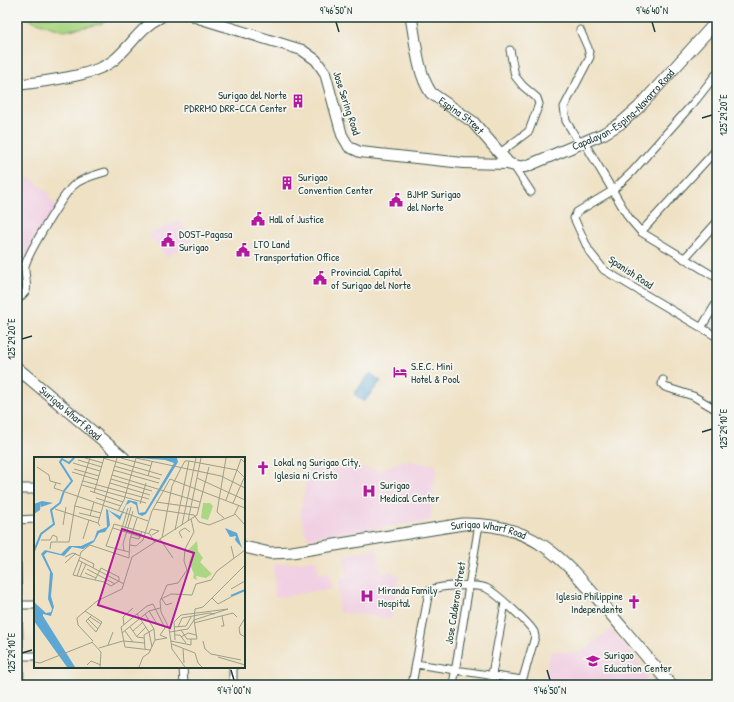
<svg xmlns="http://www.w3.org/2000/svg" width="734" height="702" viewBox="0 0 734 702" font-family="'Patrick Hand',sans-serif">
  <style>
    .built { fill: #f1d0e3 }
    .green { fill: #abd784; stroke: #658a5c }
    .water { fill: #5da7d5; stroke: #3e7284 }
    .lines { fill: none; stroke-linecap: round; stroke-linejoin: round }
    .minor-casing { stroke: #3e564a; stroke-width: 9 }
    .tertiary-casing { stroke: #3e564a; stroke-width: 11 }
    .secondary-casing { stroke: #3e564a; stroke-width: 12 }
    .primary-casing { stroke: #3e564a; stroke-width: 13 }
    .minor { stroke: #fff; stroke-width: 7 }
    .tertiary { stroke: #fff; stroke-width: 9 }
    .secondary { stroke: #fff; stroke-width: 10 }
    .primary { stroke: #fff; stroke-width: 11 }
    .ticks { fill: none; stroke: #1f3d34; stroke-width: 1.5 }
    .labels { text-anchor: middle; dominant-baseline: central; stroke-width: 3.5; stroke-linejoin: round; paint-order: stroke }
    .poi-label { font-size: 11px; fill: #1f3d34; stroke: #f6f6f2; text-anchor: start }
    .street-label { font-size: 11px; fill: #1f3d34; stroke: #f6f6f2 }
    .inset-river { fill: none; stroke: #5da7d5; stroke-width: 2 }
    .inset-road { fill: none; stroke: #9c9f8a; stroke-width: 1 }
    .view { fill: #b5179e; fill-opacity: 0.15; stroke: #b5179e; stroke-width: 2 }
    .inset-edge { fill: none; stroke: #1f3d34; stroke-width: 2 }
    .neatline { fill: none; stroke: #1f3d34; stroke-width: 1.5 }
    .ticks-label { font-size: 10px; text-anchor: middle; fill: #1f3d34 }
  </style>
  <rect width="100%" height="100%" fill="#f6f6f2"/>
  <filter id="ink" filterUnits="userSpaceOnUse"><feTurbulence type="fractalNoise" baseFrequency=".025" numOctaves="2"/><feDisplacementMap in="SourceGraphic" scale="8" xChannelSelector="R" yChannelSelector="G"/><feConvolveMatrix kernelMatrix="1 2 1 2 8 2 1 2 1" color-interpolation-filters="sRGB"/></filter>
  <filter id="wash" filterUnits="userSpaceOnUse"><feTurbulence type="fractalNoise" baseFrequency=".012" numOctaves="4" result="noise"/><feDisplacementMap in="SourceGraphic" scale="16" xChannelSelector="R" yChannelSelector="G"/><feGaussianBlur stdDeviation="0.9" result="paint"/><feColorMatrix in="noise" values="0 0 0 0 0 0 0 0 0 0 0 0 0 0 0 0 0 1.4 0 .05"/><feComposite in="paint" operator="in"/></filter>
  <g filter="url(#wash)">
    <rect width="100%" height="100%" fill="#efe1c4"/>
    <!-- built -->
    <path class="built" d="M17,165L50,195L48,198L57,206L30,247L25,287L17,296Z
      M179,221L193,240L167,257L148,234Z
      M404,460L436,465L430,521L307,538L300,512L310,462L381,470Z
      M376,549L382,573L392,571L393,575L399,574L391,619L338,612L340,579L347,577L344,556Z
      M316,560L319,574L329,573L332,588L275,598L274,564H285Z
      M611,629L643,668L650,685H542L551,651L581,653Z"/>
    <!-- green -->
    <path class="green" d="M22,17H111L101,24L63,31Z"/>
    <!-- water -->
    <path class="water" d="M370,373L381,381L364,402L354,394Z"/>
  </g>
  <g filter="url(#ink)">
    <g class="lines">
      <!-- minor casing -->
      <g class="minor-casing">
        <path id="minor" d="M717,73L696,100L632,172L612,191L577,212L574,218L589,251L604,270L717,337
          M584,142L629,218L641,232L717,278
          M580,144L566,121L564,107L590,57L588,48L580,30
          M500,153L529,131L539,104L537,98L523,86L515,76L510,50
          M514,166L531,192
          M641,232L717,149
          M684,259L717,222
          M17,301L26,291C28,282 24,274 25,266C28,253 64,193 74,185C82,178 95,175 105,172
          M701,328L717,302
          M663,380L662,384L665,387L693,396L717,410
          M17,381L24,374
          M17,520L35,519
          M17,564L20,685
          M17,605H35
          M17,656H35
          M416,664L522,680
          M183,667L184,685
          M233,667V685
          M412,685L429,591C438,585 476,584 486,588C495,592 529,623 534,632L535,637L521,685
          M453,685L479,524
          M490,685L505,603"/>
      </g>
      <!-- tertiary casing -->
      <g class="tertiary-casing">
        <path id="tertiary" d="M17,489H35"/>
      </g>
      <!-- secondary casing -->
      <g class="secondary-casing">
        <path id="secondary" d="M195,17L302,50L316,60L325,73L342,135L349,147L360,152L463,163L509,164
          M17,85C44,81 93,77 114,60C131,46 140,27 161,17"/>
      </g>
      <!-- primary casing -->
      <g class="primary-casing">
        <g id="primary">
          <path id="s1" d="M411,17C416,42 417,72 431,93L473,122L509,164L521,167L527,166L603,134L621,123L639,107L717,21"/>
          <path id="s2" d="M17,368L124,458"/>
          <path id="s3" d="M244,547L270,553L292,552L463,524C533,523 562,557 604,606C626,632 648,659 671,685"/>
        </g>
      </g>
      <!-- minor -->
      <use href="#minor" class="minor"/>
      <!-- tertiary -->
      <use href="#tertiary" class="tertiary"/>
      <!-- secondary -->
      <use href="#secondary" class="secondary"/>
      <!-- primary -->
      <use href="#primary" class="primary"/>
    </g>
  </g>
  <!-- ticks -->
  <path class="ticks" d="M336,22L339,32M652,22L655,32M702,118L712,115M22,339L32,336M702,432L712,429M22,653L32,650M231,670L234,680M547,670L550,680"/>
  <!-- icons -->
  <defs>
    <g id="building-bare" transform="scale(1.08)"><path d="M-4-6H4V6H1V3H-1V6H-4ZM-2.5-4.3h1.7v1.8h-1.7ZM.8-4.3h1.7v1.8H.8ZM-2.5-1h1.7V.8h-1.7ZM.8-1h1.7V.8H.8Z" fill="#b5179e" stroke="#f6f6f2" stroke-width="2.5" paint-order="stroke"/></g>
    <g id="civic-bare" transform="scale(1.08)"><path d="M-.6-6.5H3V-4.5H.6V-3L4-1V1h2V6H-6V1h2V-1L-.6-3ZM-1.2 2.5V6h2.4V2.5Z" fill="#b5179e" stroke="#f6f6f2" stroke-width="2.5" paint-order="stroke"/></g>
    <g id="hotel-bare" transform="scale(1.08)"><path d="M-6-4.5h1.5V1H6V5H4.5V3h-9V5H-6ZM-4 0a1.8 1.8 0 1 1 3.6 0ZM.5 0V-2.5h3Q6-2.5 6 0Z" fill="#b5179e" stroke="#f6f6f2" stroke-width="2.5" paint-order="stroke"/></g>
    <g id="church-bare" transform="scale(1.08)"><path d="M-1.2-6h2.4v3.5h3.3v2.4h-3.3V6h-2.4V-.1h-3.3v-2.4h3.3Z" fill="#b5179e" stroke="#f6f6f2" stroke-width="2.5" paint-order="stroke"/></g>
    <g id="hospital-bare" transform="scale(1.08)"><path d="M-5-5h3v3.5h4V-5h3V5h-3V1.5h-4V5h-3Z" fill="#b5179e" stroke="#f6f6f2" stroke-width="2.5" paint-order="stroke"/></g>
    <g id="university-bare" transform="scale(1.08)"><path d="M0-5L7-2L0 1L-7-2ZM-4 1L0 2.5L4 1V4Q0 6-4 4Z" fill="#b5179e" stroke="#f6f6f2" stroke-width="2.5" paint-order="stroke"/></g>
  </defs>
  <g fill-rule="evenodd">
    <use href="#building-bare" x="298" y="101"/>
    <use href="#building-bare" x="287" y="183"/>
    <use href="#civic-bare" x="396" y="200"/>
    <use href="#civic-bare" x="258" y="219"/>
    <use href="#civic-bare" x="168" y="240"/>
    <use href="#civic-bare" x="243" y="250"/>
    <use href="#civic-bare" x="320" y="278"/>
    <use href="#hotel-bare" x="400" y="372"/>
    <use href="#church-bare" x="263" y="468"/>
    <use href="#hospital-bare" x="369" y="491"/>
    <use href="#hospital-bare" x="367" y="596"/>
    <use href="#church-bare" x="634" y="602"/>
    <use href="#university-bare" x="593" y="661"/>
  </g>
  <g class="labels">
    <!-- poi labels -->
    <g class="poi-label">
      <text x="287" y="95" text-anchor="end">Surigao del Norte<tspan x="287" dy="13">PDRRMO DRR-CCA Center</tspan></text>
      <text x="298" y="177">Surigao<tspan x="298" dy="13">Convention Center</tspan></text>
      <text x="407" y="194">BJMP Surigao<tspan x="407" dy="13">del Norte</tspan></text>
      <text x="269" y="219">Hall of Justice</text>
      <text x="179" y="234">DOST-Pagasa<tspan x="179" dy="13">Surigao</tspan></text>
      <text x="254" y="244">LTO Land<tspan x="254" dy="13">Transportation Office</tspan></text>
      <text x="331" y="272">Provincial Capitol<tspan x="331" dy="13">of Surigao del Norte</tspan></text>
      <text x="411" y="366">S.E.C. Mini<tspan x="411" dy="13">Hotel &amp; Pool</tspan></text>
      <text x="274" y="462">Lokal ng Surigao City,<tspan x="274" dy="13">Iglesia ni Cristo</tspan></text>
      <text x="380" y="485">Surigao<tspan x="380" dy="13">Medical Center</tspan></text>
      <text x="378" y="590">Miranda Family<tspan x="378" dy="13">Hospital</tspan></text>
      <text x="623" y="596" text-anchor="end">Iglesia Philippine<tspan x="623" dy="13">Independente</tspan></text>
      <text x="604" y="655">Surigao<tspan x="604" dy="13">Education Center</tspan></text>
    </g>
    <!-- street labels -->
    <g class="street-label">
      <text transform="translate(347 103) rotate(72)">Jose Sering Road</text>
      <text stroke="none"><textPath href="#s1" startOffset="317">Capalayan-Espina-Navarro Road</textPath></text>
      <text stroke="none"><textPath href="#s1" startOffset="117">Espina Street</textPath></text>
      <text transform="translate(631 272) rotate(33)">Spanish Road</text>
      <text stroke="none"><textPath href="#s2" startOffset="70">Surigao Wharf Road</textPath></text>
      <text stroke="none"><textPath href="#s3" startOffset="248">Surigao Wharf Road</textPath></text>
      <text transform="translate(455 603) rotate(-81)">Jose Calderon Street</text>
    </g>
  </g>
  <!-- overview -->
  <g transform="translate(34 457)">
    <rect width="211" height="211" fill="#efe1c4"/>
    <path d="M169,46H176L179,49L174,63L167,61ZM163,84L164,94L169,101L166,105L178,117L172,121L162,119L163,123L159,121L160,117L155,105L158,97L154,93Z" fill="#abd784"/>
    <path d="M104,1H143L144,5L112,57L108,59L104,57L102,48L97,45L92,48L86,63L74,53L76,68L71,75L65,76L60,85L49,92L38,90L30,99L13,95L10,98L19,117L17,139L20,150L17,159L9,157V159L41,210H33L0,164V145L12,156L17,155L18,152L14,142L16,115L7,97L11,93L27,97L35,89H47L60,83L63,74L73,70L72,52L86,59L94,43L103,45L105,56L111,55L140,6L131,3ZM8,44L19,46L7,50V46L6,53L0,57V47ZM191,71L203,76L208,91L201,83L202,79L196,80Z" fill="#5da7d5"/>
    <path class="inset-river" d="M0,94L7,77L20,67L17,53L26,46L30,34L38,24L26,5L28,2L35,6L40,1M197,139L211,133"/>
    <path class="inset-road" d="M51,1L69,6M69,1L128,18M87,1L117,9M102,1L187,19L211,31M44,3L68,10M39,6L66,14M80,9L126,22M3,10L15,18L16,24L27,27M147,11L151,4H155L203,13L211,21M40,12L65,19M79,13L125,26M38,15L64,23M78,18L166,45M114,19L118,5M163,21L211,43M77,22L118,34M49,24L115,42M22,26L20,31L114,64M76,26L116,38M48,28L112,46M56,34L89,45M60,36L70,1M62,41L87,49M192,43L207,2L211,6M122,45L165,51M199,46L210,21M106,47L112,26M41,49L67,56M21,52L64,66L66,69M119,52L160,58L165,65L175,68L200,58L205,48M84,54L90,43L102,1M45,56L66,61M201,57L211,68M56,59L60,45M190,61L183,55L192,1M154,64L167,1M64,66L83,1M29,68L32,50M148,68L162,1M79,71L107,80M93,73L107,77M141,73L155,4M90,75L97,50M115,76L117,72L125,74L118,78M97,80L105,82L108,74M128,81L138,29L147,11M148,81L145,75L149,72L151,71L156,75M49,82L55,63M126,82L139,101M7,83H16L19,78L23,80V84M96,88L102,89L109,83L118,54L136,22L211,51M197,89L200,101M82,91L94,51M16,92L17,85H35L41,48L56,1M90,94L89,87L99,54M95,95L72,89L80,67L116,77L121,86M31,100L39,96L46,99L47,95L56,88L95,101M95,101L96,82L103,61M44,103L90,127M31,106L42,96M59,111L60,107L46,100L39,118L70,125L77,129L85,124M53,112L81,127M51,116L62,121M43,119L48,105M46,120L52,107M61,123L67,111L85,120V124M197,132L211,124M178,141L184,147L197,140M127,142L137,137L158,138L162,127L177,123L183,114L211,93M128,142L132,148L138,146M51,154L68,165L62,175L52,164L58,158M115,154L123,167L130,169M103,157L115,175L118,190M56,160L67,167M211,161L205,171L206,177L211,180M54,162L64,172M160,166L199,156L203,160M90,168L89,160L99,151M187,169H190L188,159M96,170L103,180L110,181M140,170L152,169L157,160M144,170L148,161L175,156L181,157M91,174L99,185M99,174L109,165M136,175L154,172L160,163L161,152L169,150L211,108M88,176L115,154L126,151M141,178H146L152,186M103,179L112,170M147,180L154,176L162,178M141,183L140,165L147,158L194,152L160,163L163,182H153L147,173M59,184L44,168L43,161L63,144L88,132L98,100L163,58L175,10M137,184L157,188V182M169,184L171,192L177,197L207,203M58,185L67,195L66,210M138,187L161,196L164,206L168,210M74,188L79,175M65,191L89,184L111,186M111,192L110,178L120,172M149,192L150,206M117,193L91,190L87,170L113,149L119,147L131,171L126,178L133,181L121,183M184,200L211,208M0,205L6,206L59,185M53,208L57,204L67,208M105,210L109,200L115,196L121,183L120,172L111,157M151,210L138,192L135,171L127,155L126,144L133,128L144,126L153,113L150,104L151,92L160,75L157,62"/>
    <path class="view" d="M88,72L160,96L136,171L64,148Z"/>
    <rect width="211" height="211" class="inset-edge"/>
  </g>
  <!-- margin -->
  <rect width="734" height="702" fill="none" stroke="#f6f6f2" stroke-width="44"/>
  <rect x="22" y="22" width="690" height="658" class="neatline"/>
  <g class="ticks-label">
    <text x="336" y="14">9°46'50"N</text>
    <text x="652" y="14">9°46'40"N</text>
    <text transform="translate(723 115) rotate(-90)" y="4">125°29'20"E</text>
    <text transform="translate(11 339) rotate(-90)" y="4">125°29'20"E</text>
    <text transform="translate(723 429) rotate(-90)" y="4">125°29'10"E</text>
    <text transform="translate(11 653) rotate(-90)" y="4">125°29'10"E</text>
    <text x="234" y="694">9°47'00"N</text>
    <text x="550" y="694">9°46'50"N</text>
  </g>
</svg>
